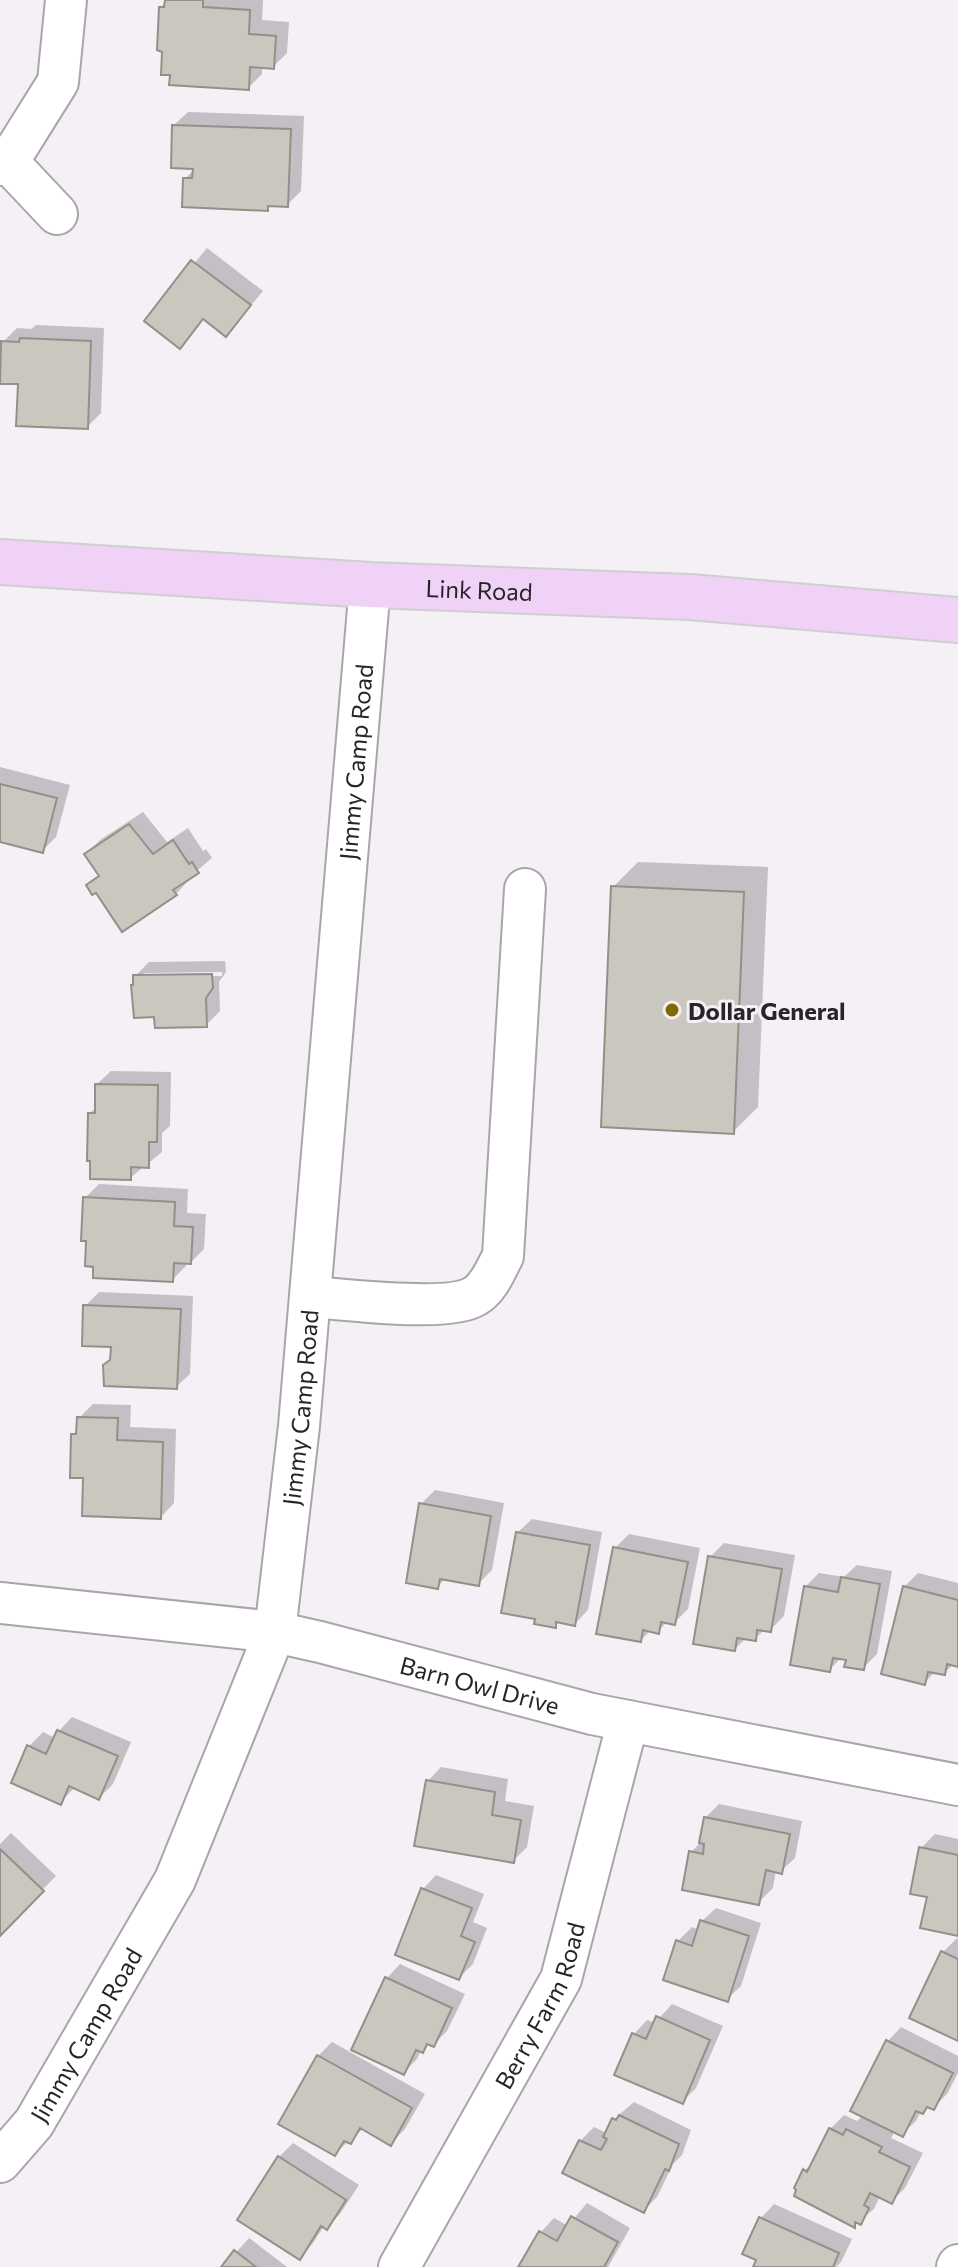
<svg xmlns="http://www.w3.org/2000/svg" width="958" height="2267" viewBox="0 0 958 2267" font-family="Commissioner,sans-serif">
  <style>
    .shadow { fill: #0003; fill-rule: evenodd }
    .building { fill: #cac7bf; stroke: #929088; stroke-width: 2 }
    .lines { fill: none; stroke-linecap: round; stroke-linejoin: round }
    .minor-casing { stroke: #aaa4ab; stroke-width: 44 }
    .major-casing { stroke: #d0cfd0; stroke-width: 48 }
    .minor { stroke: #fff; stroke-width: 40 }
    .major { stroke: #f1d2f7; stroke-width: 44 }
    .poi-dot { fill: #7f6900; stroke: #f5eff6; stroke-width: 3 }
    .labels { text-anchor: middle; dominant-baseline: central; stroke-width: 6; stroke-linejoin: round; paint-order: stroke }
    .street-label { font-size: 24px; fill: #282528; stroke: #f5eff6 }
    .poi-label { font-size: 24px; font-weight: bold; fill: #282528; stroke: #f5eff6; text-anchor: start }
  </style>
  <rect width="100%" height="100%" fill="#f5eff6"/>
  <!-- shadow -->
  <path class="shadow" d="M167,0H263L262,20L289,22L287,53L273,67L262,66V74L248,88L161,7Z
    M188,112L304,116L301,191L287,205H271L267,209L185,179L196,167L174,125Z
    M207,248L263,291L226,335L204,318L180,346L147,321Z
    M36,325L104,328L101,413L87,427L20,382L3,342L17,328L31,329Z
    M0,767L70,785L56,837L42,851L0,840Z
    M143,812L167,842L188,828L203,851L206,849L212,858L188,878L189,880L176,894L97,890L88,885L100,874L86,854L100,840Z
    M638,862L768,867L758,1107L733,1132L613,887Z
    M225,961L226,972L219,982L220,1011L206,1025L156,1015L135,983V976L149,962ZM222,972V976L144,977V973Z
    M111,1071L171,1072L170,1126L162,1133V1152L130,1178L90,1113L97,1107V1084Z
    M99,1184L188,1189L187,1213L206,1214L204,1249L191,1262H186V1266L172,1280L85,1198Z
    M99,1292L193,1296L190,1374L176,1387L112,1358L113,1345L85,1306Z
    M93,1404L131,1405L130,1427L176,1429L174,1503L161,1517L85,1476L73,1435L78,1430L79,1418Z
    M435,1490L504,1503L492,1570L478,1584L446,1578L438,1586L421,1504Z
    M532,1519L602,1532L588,1610L575,1624L560,1621L555,1625L518,1532Z
    M629,1534L700,1548L688,1609L674,1623L668,1621L658,1631L651,1630L641,1640L615,1548Z
    M724,1543L795,1555L784,1616L770,1630L765,1629L755,1639L746,1638L735,1649L710,1557Z
    M857,1565L892,1571L877,1654L863,1668L842,1657L829,1670L805,1587L819,1573L844,1577Z
    M918,1573L958,1583V1665L954,1664L944,1673L936,1671L924,1683L904,1587Z
    M72,1717L131,1742L113,1784L99,1798L75,1787L60,1803L14,1782L29,1746L43,1732L55,1738L59,1731Z
    M441,1767L508,1779L505,1801L534,1806L527,1847L513,1861L428,1781Z
    M719,1804L802,1821L795,1858L781,1871L776,1870L773,1888L759,1902L691,1852L701,1842L705,1818Z
    M11,1833L56,1876L0,1933V1844Z
    M935,1834L958,1839V1934L929,1896L921,1848Z
    M436,1875L484,1894L473,1922L487,1928L473,1964L459,1978L423,1889Z
    M716,1908L761,1923L741,1986L727,1999L678,1941L692,1927L699,1930L702,1921Z
    M957,1938L958,1939V2039L943,1952Z
    M400,1964L465,1994L447,2031L434,2044L430,2043L421,2050L417,2059L403,2073L387,1978Z
    M672,2004L723,2026L696,2088L682,2102L634,2034L647,2020L655,2023Z
    M901,2027L958,2056V2073L947,2094L933,2108L929,2106L921,2111L916,2121L902,2134L895,2131L891,2138L923,2153L905,2188L891,2202L880,2196L874,2209L854,2225L805,2170L814,2161L830,2129L844,2115L857,2121L863,2115L888,2041Z
    M332,2042L425,2094L405,2129L391,2143L364,2128L335,2153L318,2056Z
    M634,2102L691,2130L682,2155L673,2164L657,2197L643,2211L580,2141L594,2127L607,2133L613,2120Z
    M293,2143L359,2185L340,2214L326,2228L324,2226L313,2243L300,2257L279,2157Z
    M587,2203L630,2228L608,2267H520L541,2232L554,2218L568,2226Z
    M774,2204L852,2239L841,2262L836,2267H755L759,2259L761,2218Z
    M249,2238L287,2267H223Z"/>
  <!-- building -->
  <path class="building" d="M165,0H203V7L250,10L249,34L276,36L274,69L250,67L249,90L169,85L170,75H161L162,52L157,50L159,7H164Z
    M172,125L291,129L288,207L268,206V211L182,207L183,178H192L193,169L171,168Z
    M191,260L251,305L226,337L203,319L180,349L144,321Z
    M20,338L91,341L88,429L16,426L18,384H0L1,341L19,342Z
    M0,784L57,798L43,853L0,842Z
    M129,824L153,854L173,840L189,864L192,862L199,873L173,890L177,895L122,932L96,893L92,895L86,885L99,876L84,854Z
    M611,886L744,892L734,1134L601,1127Z
    M212,974L213,988L206,998L207,1027L155,1028L154,1017L134,1018L131,985H133V975Z
    M95,1084L158,1085L157,1142H149V1168L131,1167V1180L90,1179V1161H87L88,1113H95Z
    M83,1197L175,1202L174,1226L193,1227L191,1264L174,1263L173,1282L93,1278V1267L85,1266L86,1241H81Z
    M83,1305L181,1309L177,1389L104,1386L103,1365L110,1360L111,1347L82,1346Z
    M77,1417L118,1418L117,1440L163,1442L161,1519L82,1516L83,1478H70L71,1434H76Z
    M419,1503L491,1516L479,1586L440,1579L438,1589L406,1583Z
    M516,1532L590,1545L575,1626L556,1622V1628L534,1624L535,1619L501,1613Z
    M613,1547L688,1562L675,1625L661,1622L659,1634L643,1630L641,1642L596,1634Z
    M708,1556L782,1569L771,1632L757,1630L756,1641L737,1638L735,1651L693,1644Z
    M841,1577L880,1584L864,1670L844,1667L846,1660L833,1658L830,1672L790,1665L804,1586L838,1592Z
    M903,1586L958,1600V1667L947,1664L945,1675L928,1672L925,1685L881,1674Z
    M57,1730L118,1756L99,1800L69,1786L61,1805L11,1783L27,1745L46,1754Z
    M426,1780L495,1792L492,1815L521,1820L514,1863L414,1846Z
    M704,1817L790,1834L782,1874L766,1870L759,1905L682,1890L689,1851L703,1854L704,1844L699,1843Z
    M919,1847L958,1855V1936L920,1928L927,1897L910,1894Z
    M0,1849L44,1891L0,1936Z
    M421,1888L472,1908L461,1936L475,1942L459,1980L395,1955Z
    M700,1920L749,1936L728,2002L663,1980L676,1940L692,1946Z
    M941,1951L958,1959V2041L909,2018Z
    M385,1977L452,2008L434,2047L427,2044L423,2053L416,2050L404,2075L351,2050Z
    M656,2016L710,2040L683,2104L614,2075L632,2033L646,2039Z
    M886,2040L953,2073L934,2110L927,2107L923,2114L916,2111L903,2137L850,2111Z
    M317,2055L412,2108L391,2146L360,2128L351,2144L344,2141L335,2156L278,2124Z
    M619,2115L679,2144L669,2171L665,2169L644,2213L562,2173L579,2140L601,2150L607,2139L603,2137L612,2118L616,2120Z
    M829,2128L843,2135L846,2129L882,2147L879,2152L910,2167L892,2204L870,2193L864,2205L869,2208L861,2225L855,2222V2228L794,2196L796,2190L794,2188L803,2169L807,2172Z
    M278,2156L346,2200L327,2230L321,2226L300,2260L237,2220Z
    M571,2216L618,2242L604,2267H518L539,2231L557,2241Z
    M759,2217L839,2253L833,2267H753L756,2260L742,2254Z
    M234,2250L256,2267H221Z"/>
  <g class="lines">
    <!-- minor casing -->
    <g class="minor-casing">
      <g id="minor">
        <path d="M8,162L57,214"/>
        <path d="M0,165L8,162L58,82L66,0"/>
        <path d="M310,1297C345,1299 448,1313 475,1296C489,1288 496,1269 503,1256L525,889"/>
        <path id="s1" d="M0,1603L275,1632L320,1642L592,1714L958,1785"/>
        <path id="s2" d="M0,2162L34,2123L175,1880L275,1632L299,1426L370,585"/>
        <path id="s3" d="M399,2267L561,1979L628,1721"/>
        <path d="M957,2267L958,2265"/>
      </g>
    </g>
    <!-- major casing -->
    <g class="major-casing">
      <g id="major">
        <path id="s4" d="M0,562L370,585L690,597L958,620"/>
      </g>
    </g>
    <!-- minor -->
    <use href="#minor" class="minor"/>
    <!-- major -->
    <use href="#major" class="major"/>
  </g>
  <!-- markers -->
  <circle class="poi-dot" cx="672" cy="1010" r="8"/>
  <g class="labels">
    <!-- street labels -->
    <g class="street-label">
      <text stroke="none"><textPath href="#s4" startOffset="480">Link Road</textPath></text>
      <text stroke="none"><textPath href="#s2" startOffset="1474">Jimmy Camp Road</textPath></text>
      <text stroke="none"><textPath href="#s2" startOffset="826">Jimmy Camp Road</textPath></text>
      <text stroke="none"><textPath href="#s1" startOffset="488">Barn Owl Drive</textPath></text>
      <text stroke="none"><textPath href="#s3" startOffset="298">Berry Farm Road</textPath></text>
      <text stroke="none"><textPath href="#s2" startOffset="154">Jimmy Camp Road</textPath></text>
    </g>
    <!-- poi labels -->
    <g class="poi-label">
      <text x="688" y="1010">Dollar General</text>
    </g>
  </g>
</svg>
